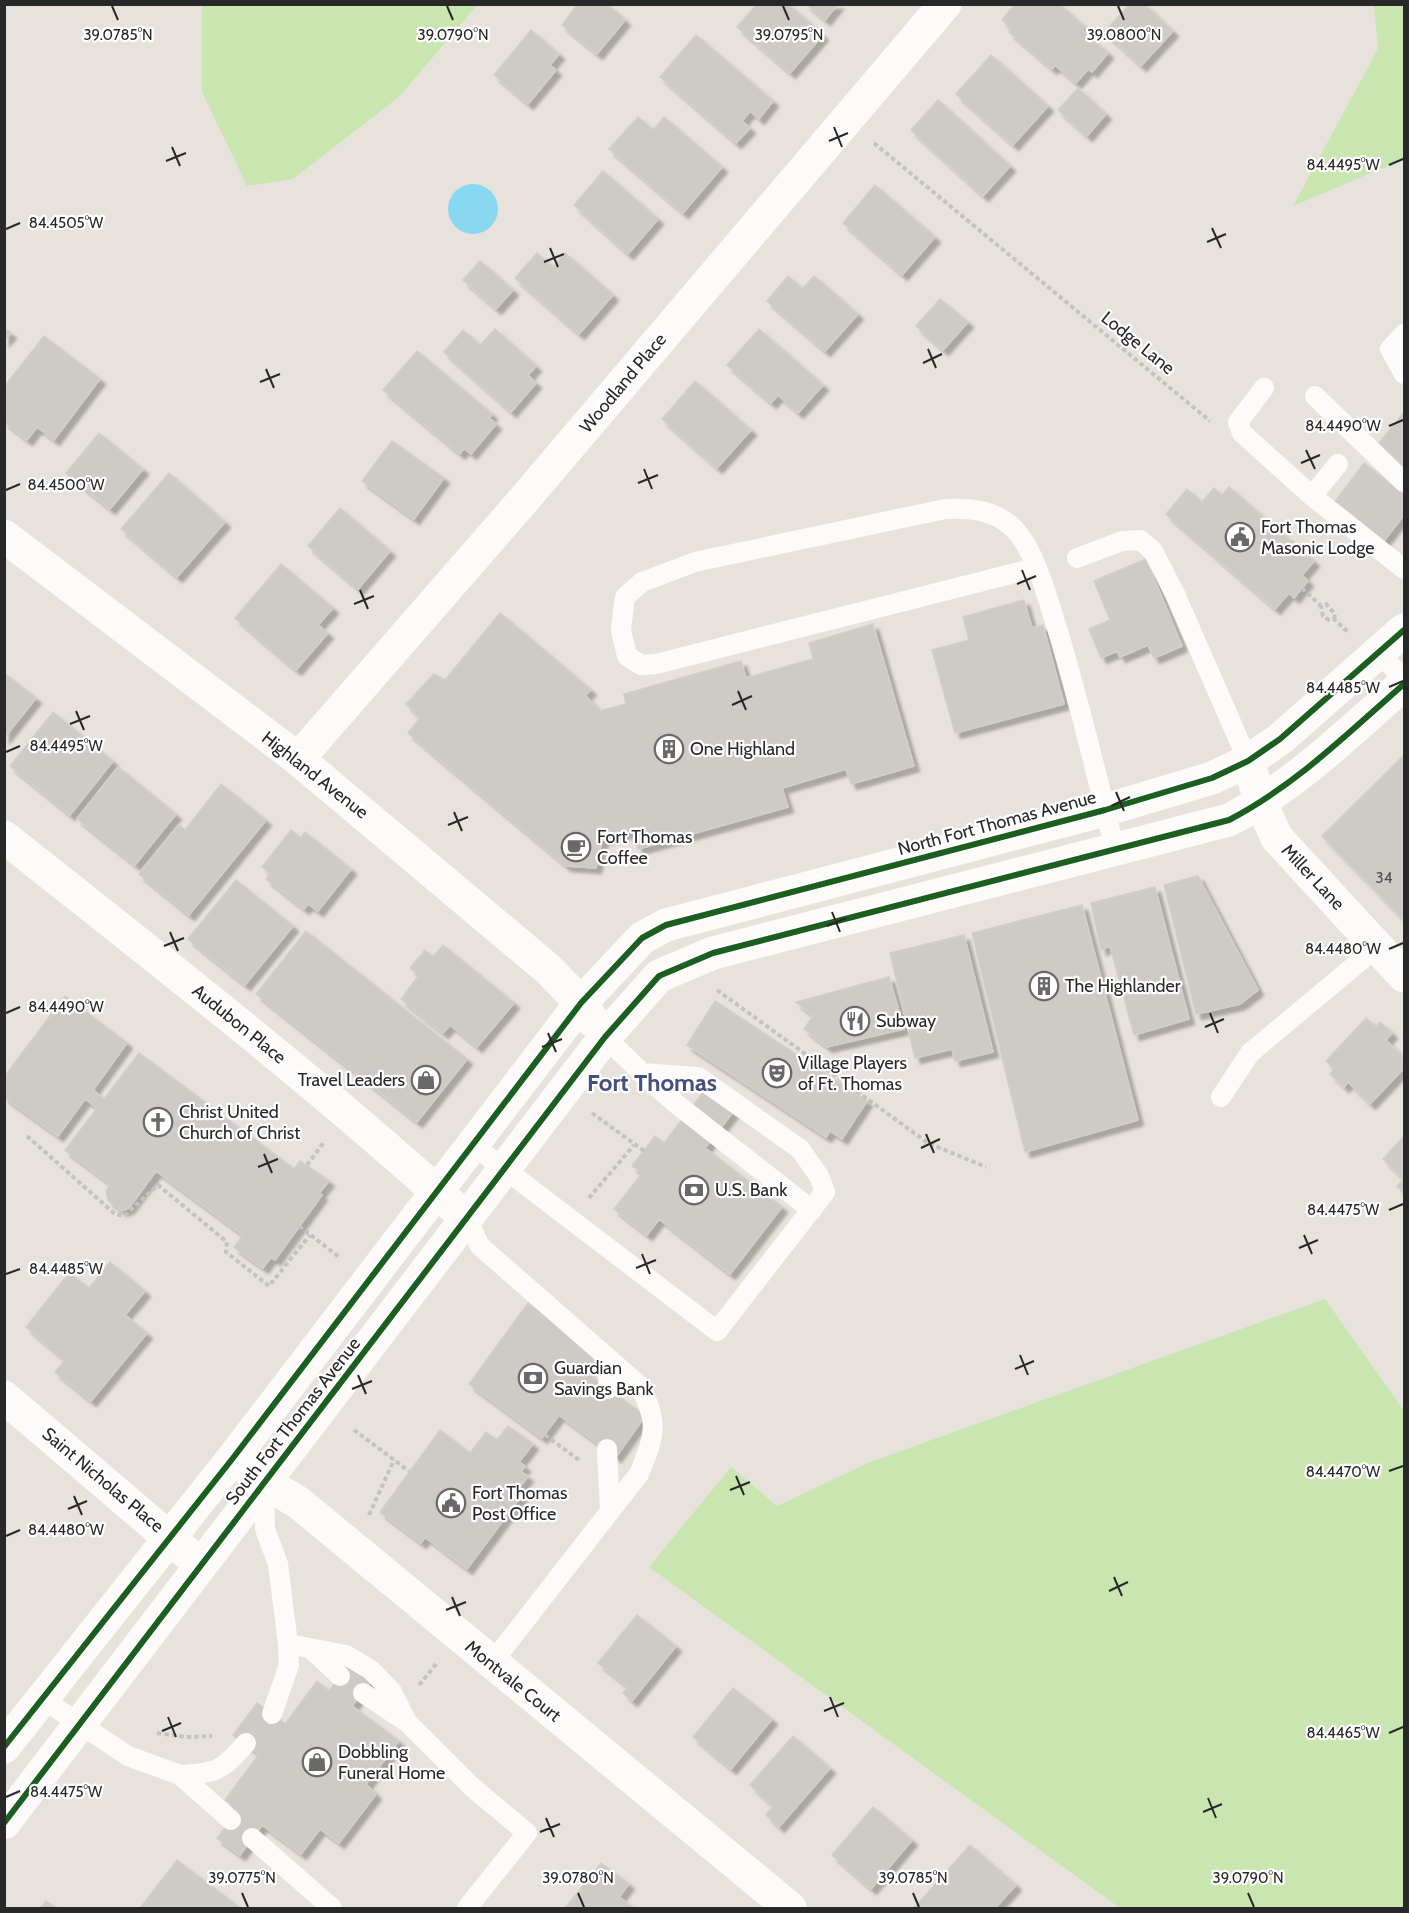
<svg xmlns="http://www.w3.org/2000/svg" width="1409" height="1913" viewBox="0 0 1409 1913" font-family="Cabin,sans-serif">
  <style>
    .green { fill: #c9e6b1 }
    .water { fill: #88d8f1 }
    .building { fill: #cecac6; stroke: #d3cec9; stroke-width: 1.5; filter: url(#shadow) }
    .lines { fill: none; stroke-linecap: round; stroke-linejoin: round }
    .path { stroke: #c4c3c3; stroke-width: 4; stroke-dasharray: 4.5 3; stroke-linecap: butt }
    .lane { stroke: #fcfbfa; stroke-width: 20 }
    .street { stroke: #fcfbfa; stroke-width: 33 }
    .secondary { stroke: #fcfbfa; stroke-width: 33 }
    .cycleway-casing { stroke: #fff; stroke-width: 10 }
    .cycleway { stroke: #1b5e20; stroke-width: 6 }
    .ticks { fill: none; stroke: #282828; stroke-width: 2 }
    .labels { text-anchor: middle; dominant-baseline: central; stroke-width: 4.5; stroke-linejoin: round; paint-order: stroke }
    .number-label { font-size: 15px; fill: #525150 }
    .street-label { font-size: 18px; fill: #282828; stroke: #fff }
    .poi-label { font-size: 18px; fill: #282828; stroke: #fff; text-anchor: start }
    .district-label { font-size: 24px; font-weight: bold; fill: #44507d; stroke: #fff }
    .ticks-label { font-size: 15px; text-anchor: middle; fill: #282828; stroke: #fff; stroke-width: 4.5; stroke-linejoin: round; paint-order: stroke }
  </style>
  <defs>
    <filter id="shadow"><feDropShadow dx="5.5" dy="5.5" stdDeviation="1.5" flood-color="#0004"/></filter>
  </defs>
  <rect width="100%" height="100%" fill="#e8e2dc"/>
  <!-- green -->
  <path class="green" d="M202,5V4L477,5L400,96L293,179L247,186L202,92Z
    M1374,5H1404V159L1293,206L1378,49Z
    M1325,1299L1404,1411V1908H1120L649,1567L731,1467L777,1506L870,1462Z"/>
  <!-- water -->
  <path class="water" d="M448 209a25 25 0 1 1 50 0a25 25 0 1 1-50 0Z"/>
  <!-- building -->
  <path class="building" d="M578,4H607L625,20L597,54L562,25Z
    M757,4H788L823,35L790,73L737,27Z
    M806,4H838L825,20Z
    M1015,4H1059L1085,27L1082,30L1108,53L1092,72L1088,69L1076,83L1055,65L1052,69L1009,32L1012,28L1002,20Z
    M1130,4H1144L1173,31L1141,66L1104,32Z
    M531,30L559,54L550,65L556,70L528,104L494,75Z
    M696,35L773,101L759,119L750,111L742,121L750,128L736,143L660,77Z
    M991,55L1048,106L1013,145L956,94Z
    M1078,88L1106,114L1087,136L1058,110Z
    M938,100L1010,166L983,196L911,130Z
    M638,117L653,130L664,117L722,167L683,213L609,149Z
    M603,171L658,219L628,254L574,205Z
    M875,185L935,237L902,275L843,223Z
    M537,253L553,267L565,253L613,295L579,334L515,278Z
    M480,261L513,290L496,309L463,280Z
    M788,276L802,289L814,276L858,314L825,351L767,301Z
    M940,299L968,322L943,350L916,326Z
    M4,328L11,333L4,341Z
    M495,329L536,366L528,375L536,383L511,412L444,352L463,330L480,345Z
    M759,329L823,385L798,413L778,395L771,403L727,365Z
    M44,336L100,379L54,440L37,427L27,440L4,422V387Z
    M417,351L492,414L489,418L496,424L471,454L464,448L460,454L383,390Z
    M695,381L751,430L717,468L662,419Z
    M1404,412V465L1379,443Z
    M99,433L143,469L110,509L66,473Z
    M392,441L444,478L414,519L362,481Z
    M1364,463L1404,495V515L1383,542L1333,504Z
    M169,473L225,522L177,577L121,529Z
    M1229,487L1314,561L1302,575L1308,581L1302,588L1294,598L1289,593L1275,609L1166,514L1187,489L1202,502L1214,488L1222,495Z
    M340,508L390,551L358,589L308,546Z
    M1146,559L1182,646L1154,658L1148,645L1120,657L1117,651L1101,658L1089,629L1110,620L1094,581Z
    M281,564L333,608L318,625L328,633L296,670L235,618Z
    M1024,600L1032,628L1043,625L1064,704L955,733L932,650L969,640L963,617Z
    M500,613L591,690L585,695L599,711L626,704L624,694L741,661L746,678L813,659L809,643L873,624L914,766L851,784L846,769L782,788L788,807L638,849L633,831L602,840L596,868L566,866L408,733L420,718L406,704L434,674L445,680Z
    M4,673L36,698L4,738Z
    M53,712L113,761L70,815L10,766Z
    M1403,756L1404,758V920L1322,836Z
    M118,767L176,814L135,865L77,819Z
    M221,784L266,820L189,915L139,874L179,825L185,830Z
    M291,830L301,838L305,832L351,869L318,911L308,904L304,909L266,879L270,874L262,867Z
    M1198,876L1258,990L1240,1004L1196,1014L1164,885Z
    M236,880L293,926L245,985L188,939Z
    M1155,887L1189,1019L1134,1035L1110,946L1101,950L1091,903Z
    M1082,905L1138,1120L1025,1152L972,933Z
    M306,931L467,1059L417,1122L256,994Z
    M964,935L993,1052L955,1061L952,1049L915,1058L890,953Z
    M443,945L514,1003L477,1047L450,1025L443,1033L401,999L419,975L410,968L425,950L433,957Z
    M889,977L904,1029L827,1047L804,1029L813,1016L796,1002Z
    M65,996L127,1043L93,1090L104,1099L139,1053L294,1169L300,1161L329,1181L319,1193L322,1195L275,1260L271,1257L263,1268L234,1247L243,1235L156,1171L129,1208L122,1211L108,1200L106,1191L110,1184L65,1150L97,1108L85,1099L58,1136L4,1097V1077Z
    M715,1001L867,1101L842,1139L830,1131L826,1137L687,1045Z
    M1366,1018L1376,1027L1380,1022L1392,1033L1386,1040L1404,1058V1068L1370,1104L1348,1082L1344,1087L1330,1074L1334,1069L1326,1061Z
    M705,1090L733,1112L705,1148L782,1207L730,1274L659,1219L647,1235L614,1209L642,1173L632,1166L655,1136L664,1143Z
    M1404,1136V1194L1397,1186L1404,1179L1383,1159Z
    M110,1262L145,1291L125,1315L147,1333L91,1401L55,1372L65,1360L26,1327L69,1273L89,1288Z
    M528,1303L598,1355L586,1372L645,1416L616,1457L559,1415L542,1438L469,1384Z
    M508,1426L533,1444L519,1462L525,1466L521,1472L528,1476L517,1491L522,1495L467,1569L425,1537L421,1543L380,1512L440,1430L470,1453L486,1432L497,1440Z
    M637,1615L676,1646L632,1701L623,1693L628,1687L598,1663Z
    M350,1663L373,1679L352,1706L399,1741L366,1784L376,1794L339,1843L320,1829L301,1854L262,1825L240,1855L217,1838L238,1810L225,1800L259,1754L233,1735L257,1703L285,1724L317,1681L329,1691Z
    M733,1688L772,1719L731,1769L693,1737Z
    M793,1736L830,1768L779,1827L766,1815L773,1806L750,1785Z
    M873,1807L912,1840L871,1889L832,1855Z
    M970,1845L1016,1885L995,1908H914Z
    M177,1860L240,1908H140Z
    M601,1863L629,1884L619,1897L634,1908H565Z
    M46,1901L56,1908H40Z"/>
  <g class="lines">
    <!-- path -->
    <path class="path" d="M874,143L1210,421
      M1302,588L1321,606
      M1334,619L1335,614L1326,604L1321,606L1323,616L1329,620L1334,619L1348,632
      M717,990L928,1143L986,1167
      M592,1113L644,1151
      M27,1136L115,1214L124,1216L158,1185L227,1242L226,1252L269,1286L310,1235
      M307,1165L324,1142
      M589,1198L634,1145
      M299,1226L339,1257
      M354,1430L409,1471
      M545,1435L579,1460
      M369,1515L394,1460
      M419,1685L437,1663
      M157,1733L186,1737L212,1736"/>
    <!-- lane -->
    <path class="lane" d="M1404,334L1390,349L1404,374
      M1264,388L1238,422L1242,433L1312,496
      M1315,396L1404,482
      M1338,464L1312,496L1404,569
      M1077,558L1122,541L1140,540L1153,551L1175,594L1248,761
      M1035,568L656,664L641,665L627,656L621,630L625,597L642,582L695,562L945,509C968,508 991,509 1010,525C1035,547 1047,597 1057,628C1079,701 1097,775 1115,850
      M1379,653L1404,679
      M642,1073L674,1102L812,1210
      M1221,1097L1250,1053L1377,947
      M473,1145L717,1331L825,1192L819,1176L800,1149L698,1077L642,1073L605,1037
      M466,1218L480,1246L640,1386C660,1425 654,1436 639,1474L491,1664
      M608,1389L609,1359
      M607,1449L610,1512
      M264,1485L265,1529L278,1564L288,1644L289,1665L272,1714
      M288,1644L346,1655L371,1670L392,1692L407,1722L472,1787L527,1833L467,1908
      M310,1648L340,1676
      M363,1693L405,1721
      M41,1698L128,1756L180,1775L231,1820
      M180,1775C217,1773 222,1771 246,1743
      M252,1838L332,1908"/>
    <!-- street -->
    <path class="street" d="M298,759L521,503L945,4
      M1248,761L1261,803L1277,838L1404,976
      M4,837C161,961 319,1084 466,1218
      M4,1397L201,1565
      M233,1458L264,1482L299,1503L790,1908"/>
    <!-- secondary -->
    <path class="secondary" d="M4,536L298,759L548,969L581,1003L593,1021
      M4,1747L233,1458L581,1003L642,938L666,925L1105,810L1212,778L1248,761L1280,739L1404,630
      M4,1823L605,1037L659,976L713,953L1229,820C1296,785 1348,733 1404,684"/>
    <!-- cycleway casing -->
    <g class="cycleway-casing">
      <path id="cycleway" d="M4,1747L233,1458L581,1003L642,938L666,925L1105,810L1212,778L1248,761L1280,739L1404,630
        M4,1823L605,1037L659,976L713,953L1229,820C1296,785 1348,733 1404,684"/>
    </g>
    <!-- cycleway -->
    <use href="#cycleway" class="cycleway"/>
  </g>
  <!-- ticks -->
  <path class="ticks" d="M112,6L118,20M447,6L453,20M783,6L789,20M1118,6L1124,20M834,127L842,147M829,141L848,133M172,147L180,166M166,161L186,153M1389,165L1403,159M1212,228L1221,248M6,229L20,223M1207,242L1226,234M550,248L558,267M544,262L564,254M928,349L936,368M923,363L942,354M266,369L274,388M260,382L280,374M1389,426L1403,420M1306,450L1315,469M1301,463L1320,455M644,469L652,489M638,483L658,475M6,490L20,484M1022,570L1030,590M1017,584L1036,576M360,590L368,609M354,604L374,596M1389,687L1403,681M738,691L746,710M732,705L752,696M76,711L84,730M70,724L90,716M6,752L20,746M1116,792L1124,811M1111,806L1130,797M454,812L462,831M448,825L468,817M832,912L840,932M827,926L846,918M170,932L178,951M164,946L184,938M1389,949L1403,943M6,1013L20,1007M1210,1013L1218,1033M1205,1027L1224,1019M548,1033L556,1052M542,1047L562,1039M926,1134L934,1153M921,1148L940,1139M264,1154L272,1173M258,1167L278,1159M1389,1210L1403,1204M1304,1235L1312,1254M1299,1248L1318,1240M642,1254L650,1274M636,1268L656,1260M6,1274L20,1269M1020,1355L1028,1375M1015,1369L1034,1361M358,1375L366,1394M352,1389L372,1381M1389,1471L1403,1466M736,1476L744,1495M730,1490L750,1482M74,1496L82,1515M68,1509L87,1501M6,1536L20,1530M1114,1577L1122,1596M1109,1591L1128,1582M452,1597L460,1616M446,1610L466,1602M830,1697L838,1717M824,1711L844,1703M168,1717L176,1737M162,1731L181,1723M1389,1733L1403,1727M6,1797L20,1791M1208,1798L1216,1818M1203,1812L1222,1804M546,1818L554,1837M540,1832L560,1824M242,1893L248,1907M578,1893L584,1907M913,1893L919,1907M1248,1893L1254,1907"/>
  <!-- icons -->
  <defs>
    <g id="civic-ring" transform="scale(1.5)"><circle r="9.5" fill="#fff" stroke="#6b6967" stroke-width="1.5"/><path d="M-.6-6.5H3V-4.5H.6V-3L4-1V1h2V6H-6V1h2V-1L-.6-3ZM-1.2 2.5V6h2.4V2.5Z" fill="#6b6967"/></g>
    <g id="building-ring" transform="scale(1.5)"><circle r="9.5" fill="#fff" stroke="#6b6967" stroke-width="1.5"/><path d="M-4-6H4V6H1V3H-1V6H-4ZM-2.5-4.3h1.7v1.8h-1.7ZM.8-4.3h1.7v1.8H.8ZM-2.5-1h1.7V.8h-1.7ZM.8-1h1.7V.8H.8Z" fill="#6b6967"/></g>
    <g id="cafe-ring" transform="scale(1.5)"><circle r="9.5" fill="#fff" stroke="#6b6967" stroke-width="1.5"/><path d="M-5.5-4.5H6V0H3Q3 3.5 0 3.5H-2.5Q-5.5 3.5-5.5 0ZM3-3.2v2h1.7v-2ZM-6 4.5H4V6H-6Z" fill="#6b6967"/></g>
    <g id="restaurant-ring" transform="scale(1.5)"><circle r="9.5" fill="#fff" stroke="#6b6967" stroke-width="1.5"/><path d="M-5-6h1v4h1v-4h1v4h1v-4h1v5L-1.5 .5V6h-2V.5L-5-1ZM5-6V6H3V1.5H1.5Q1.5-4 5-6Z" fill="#6b6967"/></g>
    <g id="theatre-ring" transform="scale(1.5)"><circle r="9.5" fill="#fff" stroke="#6b6967" stroke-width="1.5"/><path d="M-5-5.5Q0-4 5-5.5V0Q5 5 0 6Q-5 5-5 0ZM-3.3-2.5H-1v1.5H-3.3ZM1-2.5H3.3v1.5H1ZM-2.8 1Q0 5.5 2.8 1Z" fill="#6b6967"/></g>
    <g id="shop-ring" transform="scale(1.5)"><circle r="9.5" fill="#fff" stroke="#6b6967" stroke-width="1.5"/><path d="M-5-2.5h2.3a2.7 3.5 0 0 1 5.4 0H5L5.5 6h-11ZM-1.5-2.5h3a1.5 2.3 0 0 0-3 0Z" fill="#6b6967"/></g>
    <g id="church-ring" transform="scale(1.5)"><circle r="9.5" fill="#fff" stroke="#6b6967" stroke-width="1.5"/><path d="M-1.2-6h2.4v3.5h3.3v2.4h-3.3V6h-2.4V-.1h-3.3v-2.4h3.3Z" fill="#6b6967"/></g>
    <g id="bank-ring" transform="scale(1.5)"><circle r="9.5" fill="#fff" stroke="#6b6967" stroke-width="1.5"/><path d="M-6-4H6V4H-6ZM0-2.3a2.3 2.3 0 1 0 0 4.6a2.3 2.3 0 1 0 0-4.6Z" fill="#6b6967"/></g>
  </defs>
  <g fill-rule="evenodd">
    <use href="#civic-ring" x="1240" y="537"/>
    <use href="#building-ring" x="669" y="749"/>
    <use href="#cafe-ring" x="576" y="847"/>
    <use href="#building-ring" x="1044" y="986"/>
    <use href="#restaurant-ring" x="855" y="1021"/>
    <use href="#theatre-ring" x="777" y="1073"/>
    <use href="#shop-ring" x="426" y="1080"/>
    <use href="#church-ring" x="158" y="1122"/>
    <use href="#bank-ring" x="694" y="1190"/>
    <use href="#bank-ring" x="533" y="1378"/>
    <use href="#civic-ring" x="451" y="1503"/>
    <use href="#shop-ring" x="317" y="1762"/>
  </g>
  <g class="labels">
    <!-- number labels -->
    <g class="number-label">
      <text x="1384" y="878">34</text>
    </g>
    <!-- street labels -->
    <g class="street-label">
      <text transform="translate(1138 343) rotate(39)">Lodge Lane</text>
      <text transform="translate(623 383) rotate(-50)">Woodland Place</text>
      <text transform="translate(315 775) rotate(38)">Highland Avenue</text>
      <text transform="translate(997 823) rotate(-15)">North Fort Thomas Avenue</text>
      <text transform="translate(1313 877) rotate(47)">Miller Lane</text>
      <text transform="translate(239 1024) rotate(39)">Audubon Place</text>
      <text transform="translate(293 1421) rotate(-52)">South Fort Thomas Avenue</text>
      <text transform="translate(103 1480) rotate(40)">Saint Nicholas Place</text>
      <text transform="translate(513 1681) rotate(39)">Montvale Court</text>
    </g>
    <!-- poi labels -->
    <g class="poi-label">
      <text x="1261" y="527">Fort Thomas<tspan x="1261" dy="21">Masonic Lodge</tspan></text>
      <text x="690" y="749">One Highland</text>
      <text x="597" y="837">Fort Thomas<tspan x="597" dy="21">Coffee</tspan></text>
      <text x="1065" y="986">The Highlander</text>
      <text x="876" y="1021">Subway</text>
      <text x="798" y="1063">Village Players<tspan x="798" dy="21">of Ft. Thomas</tspan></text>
      <text x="405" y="1080" text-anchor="end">Travel Leaders</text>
      <text x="179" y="1112">Christ United<tspan x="179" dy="21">Church of Christ</tspan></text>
      <text x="715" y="1190">U.S. Bank</text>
      <text x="554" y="1368">Guardian<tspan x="554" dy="21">Savings Bank</tspan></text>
      <text x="472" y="1493">Fort Thomas<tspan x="472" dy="21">Post Office</tspan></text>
      <text x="338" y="1752">Dobbling<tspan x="338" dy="21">Funeral Home</tspan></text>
    </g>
    <!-- district labels -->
    <g class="district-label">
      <text x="652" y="1082">Fort Thomas</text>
    </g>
  </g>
  <g class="ticks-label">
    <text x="118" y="40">39.0785°N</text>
    <text x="453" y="40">39.0790°N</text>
    <text x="789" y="40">39.0795°N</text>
    <text x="1124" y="40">39.0800°N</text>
    <text x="1343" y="170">84.4495°W</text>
    <text x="66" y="228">84.4505°W</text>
    <text x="1343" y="431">84.4490°W</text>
    <text x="66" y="490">84.4500°W</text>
    <text x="1343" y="693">84.4485°W</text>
    <text x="66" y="751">84.4495°W</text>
    <text x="1343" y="954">84.4480°W</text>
    <text x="66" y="1012">84.4490°W</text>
    <text x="1343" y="1215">84.4475°W</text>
    <text x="66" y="1274">84.4485°W</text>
    <text x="1343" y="1477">84.4470°W</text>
    <text x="66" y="1535">84.4480°W</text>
    <text x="1343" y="1738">84.4465°W</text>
    <text x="66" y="1797">84.4475°W</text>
    <text x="242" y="1883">39.0775°N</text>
    <text x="578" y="1883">39.0780°N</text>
    <text x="913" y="1883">39.0785°N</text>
    <text x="1248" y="1883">39.0790°N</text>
  </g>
  <!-- border -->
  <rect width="1409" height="1913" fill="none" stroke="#282828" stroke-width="12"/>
</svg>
